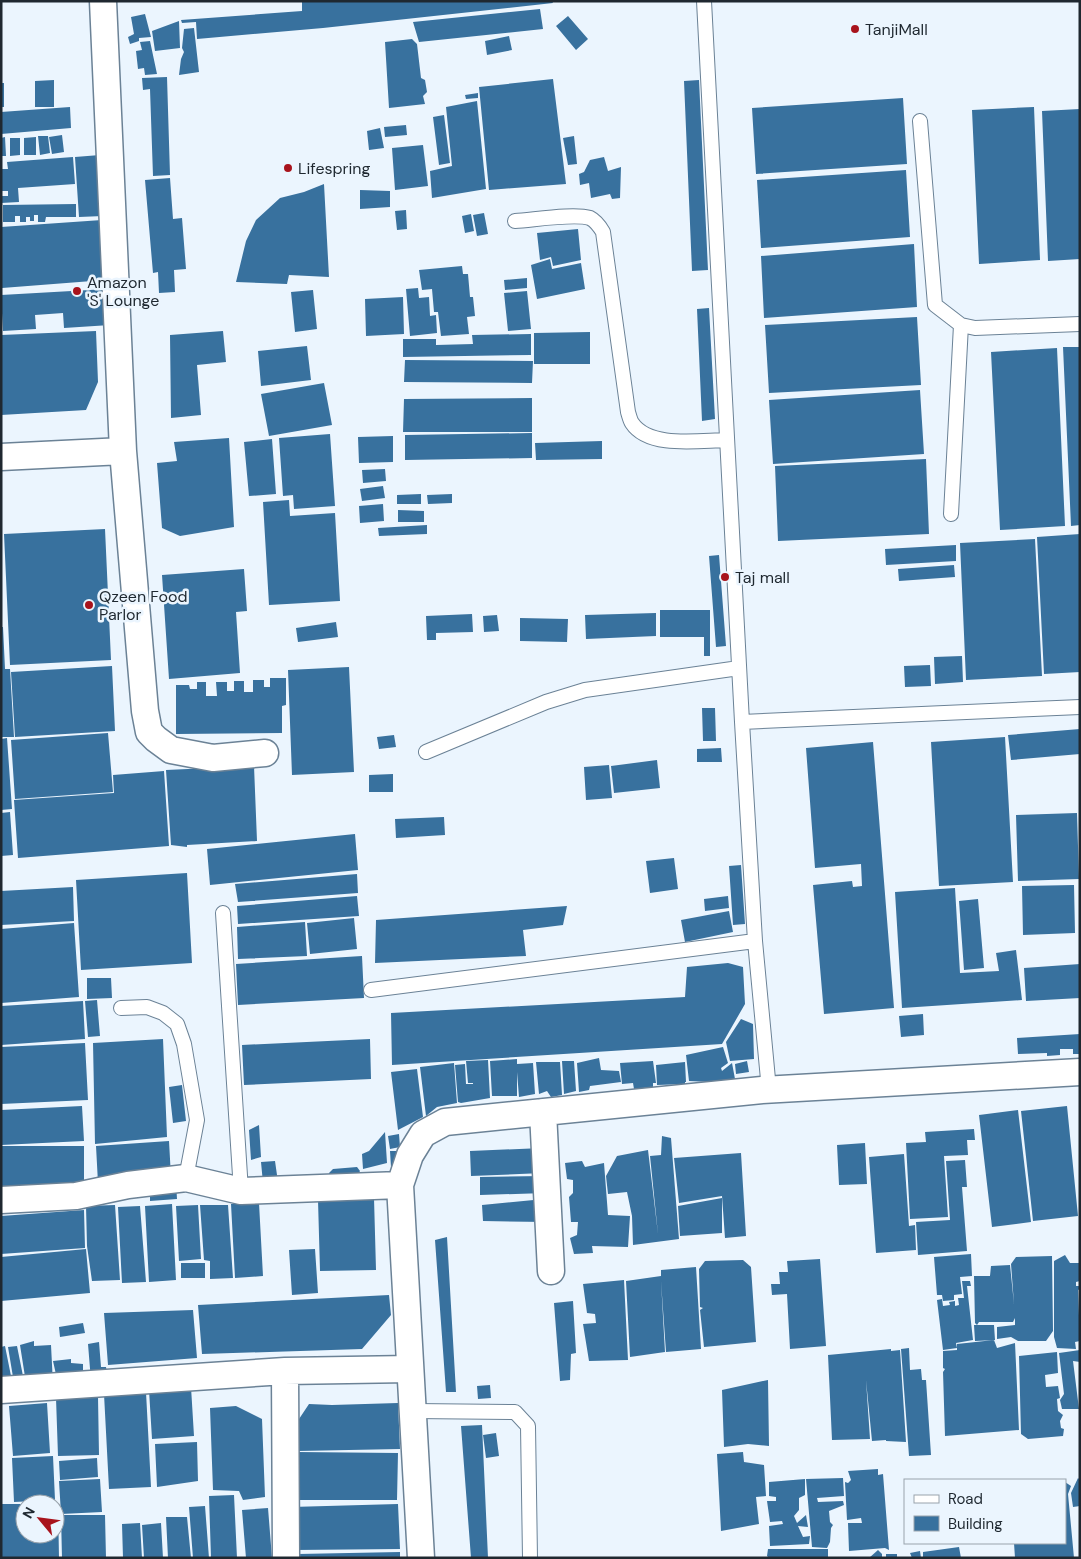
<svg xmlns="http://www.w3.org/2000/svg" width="1081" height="1559" viewBox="0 0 1081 1559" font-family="'DM Sans',sans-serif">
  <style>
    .building { fill: #38719e }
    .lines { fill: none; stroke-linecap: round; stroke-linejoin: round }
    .lane-casing { stroke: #6b8296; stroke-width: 16 }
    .street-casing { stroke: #6b8296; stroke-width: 29 }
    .lane { stroke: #fff; stroke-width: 14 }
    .street { stroke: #fff; stroke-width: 26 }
    .poi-dot { fill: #a8131c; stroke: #ebf5fe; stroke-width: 2 }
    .labels { text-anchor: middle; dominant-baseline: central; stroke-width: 5; stroke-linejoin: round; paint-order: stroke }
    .poi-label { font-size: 16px; fill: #1f2830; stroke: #ebf5fe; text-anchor: start }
  </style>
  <rect width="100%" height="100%" fill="#ebf5fe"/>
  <!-- building -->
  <path class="building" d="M302,1H552L553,3L323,28L197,39L196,22L182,23L181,20L302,11Z
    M540,9L543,29L419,42L413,22Z
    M145,14L151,37L139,38V41L130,44L128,37L134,34L131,17Z
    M568,16L588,39L576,50L556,26Z
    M179,21L180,48L155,51L152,31Z
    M194,28L199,72L179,75L181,59L184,52L182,48L184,29Z
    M509,36L512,50L487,55L485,41Z
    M412,39L417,44L421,78L425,80L427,92L423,96L425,104L389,108L385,42Z
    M150,41L157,74L145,75L144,68L138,69L136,51L142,50L140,42Z
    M167,77L170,175L153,176L150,89L143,90L142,78Z
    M553,79L566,184L489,190L479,87Z
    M54,80V107H35V81Z
    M699,80L708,270L692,271L684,81Z
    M1,83H4V107H1Z
    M478,93V98L466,99L465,95Z
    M903,98L907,164L756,174L752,108Z
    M477,101L486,189L432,198L430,171L452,166L446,107Z
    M70,107L71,128L1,134V112Z
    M1034,107L1040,260L979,264L972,110Z
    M1080,109V259L1048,261L1042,111Z
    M444,115L450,163L439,165L433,117Z
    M406,125L407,135L385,137L384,127Z
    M380,128L384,148L369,150L367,131Z
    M62,135L64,152L52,154L49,137Z
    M38,136H48L50,153L40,155Z
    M574,136L577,164L568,165L563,138Z
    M5,137L6,156H1V138Z
    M36,137V155H24V138Z
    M10,138H20V155L10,156Z
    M423,145L428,186L395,190L392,148Z
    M100,155L103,216L79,217L75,157Z
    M73,157L75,184L18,188L19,202L1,203V196H8V191H1V169H8L7,162Z
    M604,157L608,171L621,167L620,198L612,199L610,194L591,198L589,183L580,185L579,174L584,172L590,160Z
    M906,170L910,237L761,248L757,180Z
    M170,178L173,219L182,218L186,269L174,270L175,292L159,293L158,272L153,273L145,180Z
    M324,184L329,277L289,275L287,284L236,282L246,241L256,220L280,198L304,192Z
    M360,190L390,191V207L360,209Z
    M76,204V217H46L45,222H38V215H34V221H30V217H26V222H20V216H15V222H3V205Z
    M406,210L407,229L397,230L395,211Z
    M484,213L488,234L477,236L473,215Z
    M471,214L474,231L465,233L462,216Z
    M102,220L105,280L2,288L1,227Z
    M578,229L581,260L553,266L551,257L540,260L537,233Z
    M914,244L917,307L764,318L761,256Z
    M550,259L552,269L581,263L585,289L537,299L531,265Z
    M462,266L463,274H468L470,297H473L475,316L467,317L469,334L441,336L438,312H434L432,289L422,290L419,270Z
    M527,278V288L505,290L504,280Z
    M418,288L419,298L429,297L430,316L436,315L437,333L410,336L406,289Z
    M107,289L110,325L64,328L63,313L35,315L36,329L3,331L1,295Z
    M313,290L317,329L295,332L291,292Z
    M527,291L531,329L508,331L504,293Z
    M403,297L404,334L366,336L365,299Z
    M709,308L715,419L702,421L697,309Z
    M917,317L921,385L769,393L765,325Z
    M96,331L98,382L86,410L1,415V335Z
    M223,331L226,362L197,365L201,415L171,418L170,335Z
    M590,332V364H534V333Z
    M531,334V355L403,357V339H436V345L473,344L472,335Z
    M307,346L311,380L261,386L258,351Z
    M1063,347H1080V525L1071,526Z
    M1057,348L1065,526L1000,530L991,352Z
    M405,360L533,361L532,383L404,382Z
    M324,383L332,425L269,436L261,394Z
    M920,390L924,454L773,464L769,400Z
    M532,398V432H403L404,399Z
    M532,433V458L405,460V435Z
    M330,434L335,506L294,509L293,495L283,496L279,438Z
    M393,436V462L359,463L358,437Z
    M229,438L234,527L180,536L162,528L157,463L177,461L174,442Z
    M272,439L276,494L249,496L244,442Z
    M602,441V459L536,460L535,443Z
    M926,459L929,534L778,541L775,466Z
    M385,469L386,481L363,483L362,470Z
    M383,486L385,498L362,501L360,489Z
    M421,494V504H397V495Z
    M452,494V503L428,504L427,495Z
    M289,500L290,516L335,513L340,601L269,605L263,502Z
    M383,504L384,521L360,523L359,506Z
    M398,510L424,511V522H398Z
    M427,525V534L379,536L378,528Z
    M105,529L111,660L10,665L4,534Z
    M1080,534V672L1044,674L1037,537Z
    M1035,539L1042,676L966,680L960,543Z
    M956,545V561L886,565L885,549Z
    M719,555L726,646L716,647L709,556Z
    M954,565L955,577L899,581L898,569Z
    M244,569L247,611L236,612L240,673L169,679L162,575Z
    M660,610H710V656H704V637H660Z
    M656,613V636L586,639L585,615Z
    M472,614L473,632L436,633V640H427L426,616Z
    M497,615L499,631L484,632L483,616Z
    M520,618L568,619L567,642L520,641Z
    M336,622L338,637L298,642L296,628Z
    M1,627H3L5,669H10L14,737H1Z
    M962,656L963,682L935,684L934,657Z
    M930,665L931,686L905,687L904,666Z
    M112,666L115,731L15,737L11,672Z
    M349,667L354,772L292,775L288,670Z
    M270,678H286V705L282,706V733L176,734V685H189L190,689H197V682H206V696H217L216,682H227V691H234V681H244V692H253V680H264V687H270Z
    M702,708H715L716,741H703Z
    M1080,729V754L1011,760L1008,735Z
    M108,733L113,792L15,799L11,740Z
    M394,735L396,747L379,749L377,737Z
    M1005,737L1013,882L939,886L931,742Z
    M7,738L12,809L1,810V739Z
    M873,742L894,1008L824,1014L813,885L852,881L853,887L862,886L861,864L815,868L806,748Z
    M721,748L722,762H697V749Z
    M657,760L660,788L614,793L611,766Z
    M609,765L612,798L586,800L584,767Z
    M254,766L257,841L187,845V847L171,845L166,770Z
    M164,771L169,846L18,858L14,800L114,793L113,775Z
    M393,774V792H369V775Z
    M10,812L13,855L1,856V813Z
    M1077,813L1079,879L1018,881L1016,815Z
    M444,817L445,835L396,838L395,819Z
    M355,834L358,870L210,885L207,849Z
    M674,858L678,889L650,893L646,861Z
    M741,865L745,924L733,925L729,866Z
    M187,873L192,963L81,970L76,880Z
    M357,874L358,893L238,902L235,884Z
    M1074,885L1075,933L1023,935L1022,886Z
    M73,887L74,921L1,925V891Z
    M955,888L960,973L999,971L996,953L1016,950L1022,1000L902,1008L895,892Z
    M357,896L359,916L238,924L237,906Z
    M728,896L729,908L705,911L704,899Z
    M978,899L984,968L964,970L959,901Z
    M567,906L563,925L523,930L526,956L375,963L376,920Z
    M729,911L733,932L685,942L681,920Z
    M354,918L357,949L310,954L307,923Z
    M305,922L307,956L238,959L237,927Z
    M74,923L79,997L1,1003V929Z
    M362,956L364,998L238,1005L236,964Z
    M728,963L743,967L745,1004L722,1044L392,1065L391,1013L685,997L687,967Z
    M1080,964V998L1026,1001L1024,968Z
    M87,978H111L112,998L87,999Z
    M97,1000L100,1036L88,1037L85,1001Z
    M83,1001L85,1039L1,1045V1006Z
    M923,1014L924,1035L901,1037L899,1016Z
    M741,1019L753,1024L754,1059L730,1061L726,1042Z
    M1080,1034V1054H1073V1049H1060V1055L1047,1056V1053L1018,1054L1017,1038Z
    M163,1039L167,1137L95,1144L93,1043Z
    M370,1039L371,1079L244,1085L242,1045Z
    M85,1043L88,1100L1,1104V1047Z
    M723,1047L728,1063L721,1068L722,1071L732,1063L735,1079L725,1083L711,1084L710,1082L689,1081L686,1055Z
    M599,1058L601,1070L619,1071L621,1082L590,1086L589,1090L579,1092L577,1063Z
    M517,1059V1064L533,1063L535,1094L519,1097L517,1072V1096H492L490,1061Z
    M488,1060L490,1098L461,1103L458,1102L455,1065L465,1064L466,1084H473V1083H468L466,1061Z
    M562,1061H574L576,1091L564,1094Z
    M653,1061L656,1083H653V1087L634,1089L633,1083L622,1084L620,1063Z
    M747,1061L749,1072L736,1074L735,1064Z
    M536,1062H560L562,1095L551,1097L547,1091L539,1094Z
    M685,1062L686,1082H685V1084L657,1085L656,1065Z
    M454,1063L457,1103L437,1107L426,1116L420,1067Z
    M417,1069L423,1117L398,1130L391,1072Z
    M182,1085L186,1121L173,1123L169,1087Z
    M82,1106L84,1141L1,1145V1110Z
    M1067,1106L1078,1216L1033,1221L1021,1111Z
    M1018,1110L1031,1222L992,1227L979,1115Z
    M259,1125L261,1157L251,1160L249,1130Z
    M974,1129L975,1140H967L968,1155L944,1156L948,1217L910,1219L906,1143L926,1142L925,1132Z
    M385,1132L387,1163L363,1169L362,1154L369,1151Z
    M399,1134L400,1147L390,1149L388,1136Z
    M662,1136L671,1138L679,1239L633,1245L632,1216L627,1192L608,1194L606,1176L617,1156L648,1150L658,1234L650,1156L661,1155Z
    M169,1141L171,1177L98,1183L96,1146Z
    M865,1143L867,1184L839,1185L837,1145Z
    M1,1146H84V1189H1Z
    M542,1148L543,1173L471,1176L470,1151Z
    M390,1151H401L402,1166L391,1167Z
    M741,1153L746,1236L725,1238L722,1196L679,1203L674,1158Z
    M904,1154L909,1226L915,1225L916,1250L876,1253L869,1157Z
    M965,1160L967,1187H962L967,1251L918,1255L916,1222L950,1220L946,1161Z
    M275,1161L278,1182L263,1183L261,1162Z
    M582,1161L585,1167L604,1163L608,1215L630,1216L628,1247L592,1246L593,1253L574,1254L570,1238L577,1235L578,1222H571L569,1197L573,1193V1180L567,1179L565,1163Z
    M357,1167L360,1171L355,1180L331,1181L329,1173L333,1169Z
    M544,1176L545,1193L480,1195V1177Z
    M176,1182L177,1199L150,1201V1184Z
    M374,1198L376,1270L320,1271L318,1200Z
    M722,1198V1233L680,1236L678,1206Z
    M544,1199L546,1222L483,1221L482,1205Z
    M259,1203L263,1276L235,1278L231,1204Z
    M172,1204L176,1280L149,1282L145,1206Z
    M115,1205L120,1280L92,1281L87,1246L86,1206Z
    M198,1205L201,1259L179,1261L176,1206Z
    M200,1205H228L233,1278L210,1279V1261L204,1260Z
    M140,1206L146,1282L122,1283L118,1207Z
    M84,1210L85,1248L1,1254V1216Z
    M447,1237L456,1392H446L435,1240Z
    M86,1249L90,1293L1,1301V1257Z
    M315,1249L318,1293L292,1295L289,1250Z
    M971,1254L972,1276L960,1277L962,1294L954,1295V1300L943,1301L942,1295H937L934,1257Z
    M1065,1255L1070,1263H1080V1281L1076,1282V1286H1080V1289L1078,1290L1080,1341L1075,1342L1076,1349L1057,1348L1054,1337V1261Z
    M1052,1256L1053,1331L1046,1341H1018L1011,1337L997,1339V1327L1015,1325V1318L1013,1322H979L977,1325L975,1323L974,1276H990L991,1266L1010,1265L1014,1304L1011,1264L1016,1257Z
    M820,1259L826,1346L790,1349L787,1294L772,1295L771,1284H780L779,1272H788L787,1261Z
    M743,1260L751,1267L756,1342L704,1347L700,1310L703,1308L700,1307L699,1269L705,1261Z
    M181,1263H205V1278H181Z
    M696,1267L701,1349L666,1352L661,1281L665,1352L630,1357L626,1281L661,1276V1270Z
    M624,1280L628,1360L589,1361L583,1324L596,1323L595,1314L587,1313L583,1284Z
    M962,1281H970L971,1286H967L973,1340L956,1343L957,1348L943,1350L937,1300L942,1299L943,1306L950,1305L949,1302L955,1301V1306L959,1305L958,1298H964Z
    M389,1295L391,1315L362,1349L202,1354L198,1305Z
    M573,1301L576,1353L571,1354L570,1380L560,1381L554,1303Z
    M193,1310L197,1358L108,1365L104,1313Z
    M83,1323L85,1333L60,1337L59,1327Z
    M974,1325H994L995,1340L975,1341Z
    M994,1340L997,1348L1015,1343L1019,1430L945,1436L943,1372L945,1369L943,1368V1351L957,1350V1351V1344Z
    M34,1341V1346L51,1345L53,1384L26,1383L20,1345Z
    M99,1342L101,1367H106L108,1380L91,1381L88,1344Z
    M5,1346L12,1381L1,1383V1347Z
    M17,1346L24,1381L14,1383L8,1347Z
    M909,1348L910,1370L921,1369L922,1380H926L931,1455L909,1456L901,1349Z
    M891,1349V1351L900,1350L906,1442L886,1441V1440L872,1441L866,1380L870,1439L832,1440L828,1355Z
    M1080,1350V1362L1073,1361L1079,1409H1062L1060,1400L1064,1394L1059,1353Z
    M1057,1352L1058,1373L1045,1375L1046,1387L1058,1386L1060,1398L1057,1399L1058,1411L1063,1415L1060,1421L1061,1428L1064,1429L1063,1436L1028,1439L1021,1434L1019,1356Z
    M71,1359V1363L83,1364V1382L57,1379L53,1361Z
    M768,1380L769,1446L748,1444L724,1447L722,1390Z
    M490,1385L491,1398L478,1399L477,1386Z
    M191,1387L194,1436L152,1439L149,1390Z
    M146,1392L151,1487L109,1489L104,1394Z
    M98,1397L99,1455L58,1456L56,1398Z
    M47,1403L50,1453L13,1456L9,1406Z
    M398,1403L400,1449L298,1451L297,1422L309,1404L332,1405Z
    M236,1406L262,1419L265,1497L243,1500L239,1491L213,1490L210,1408Z
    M482,1425L488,1558H471L461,1426Z
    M496,1433L499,1456L486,1458L483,1435Z
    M197,1442L198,1481L157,1487L155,1444Z
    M297,1452L398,1453L397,1500H297Z
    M743,1452L744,1462L764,1465L766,1496L756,1497L759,1524L721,1531L717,1454Z
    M53,1456L55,1500L14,1502L12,1458Z
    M97,1458L98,1477L60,1480L59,1461Z
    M878,1469V1475L883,1474L889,1550L885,1548L849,1551L848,1523H862L861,1518L847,1520L845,1482L848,1483L851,1480L848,1471Z
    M843,1478L844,1496L817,1498L818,1502L843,1501L844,1505L829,1511L830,1522L833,1525L831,1528L830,1542L827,1548L812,1547L806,1479Z
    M1078,1478L1080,1480V1506L1073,1507L1071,1493Z
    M100,1479L102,1512L61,1514L59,1481Z
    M805,1479V1495L799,1498V1510L794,1516L797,1523L806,1515L808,1527L798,1526L803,1537L810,1536L809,1544L770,1546L769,1526L783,1524L782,1521L770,1522L767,1501H776V1497L769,1496V1482Z
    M1065,1482L1071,1486L1068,1494L1074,1558H1015L1014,1543H1065Z
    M234,1495L237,1558H211L209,1496Z
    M55,1503H58L59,1558H1V1504H25V1534H55Z
    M398,1504L400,1549L294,1550L291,1507Z
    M205,1506L209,1558H193L189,1507Z
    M268,1508L272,1558H246L242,1510Z
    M61,1515H105L106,1558H62Z
    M166,1517H187L191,1558H168Z
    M140,1523L142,1558H123L122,1524Z
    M161,1523L163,1558H144L142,1525Z
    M959,1547L961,1558H923V1552Z
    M768,1549H828V1558H769L767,1556Z
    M878,1550L882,1554V1558H869Z
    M920,1551L921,1558H912L910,1553Z
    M400,1552V1558H298V1554Z
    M886,1554H897V1558H886Z"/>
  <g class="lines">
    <!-- lane casing -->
    <g class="lane-casing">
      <path id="lane" d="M704,1L742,722L755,941L769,1090
        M920,121L935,305L961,325L951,514
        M515,221C533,220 574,213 590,218C596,221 600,227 603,232L628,412C629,415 630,420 632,423C649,449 701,440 727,440
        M961,325L975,328L1080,324
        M742,722L1080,707
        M426,752L546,702L585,690L739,668
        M223,913L241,1191
        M371,990L755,941
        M121,1008L147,1007L163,1013L177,1024L184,1044L197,1120L186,1178
        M414,1411L515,1412L528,1426L530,1558"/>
    </g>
    <!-- street casing -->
    <g class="street-casing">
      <path id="street" d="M103,1L123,451L145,711L149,732L156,739L171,750L213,758L265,753
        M1,457L123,451
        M543,1112L551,1271
        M1,1200L76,1196L128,1185L186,1178L241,1191L400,1185
        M285,1371L286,1558
        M1,1390L285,1371L410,1369
        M421,1558L400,1185L410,1155L423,1134L445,1122L762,1090L1080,1072"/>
    </g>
    <!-- lane -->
    <use href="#lane" class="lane"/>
    <!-- street -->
    <use href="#street" class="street"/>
  </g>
  <!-- markers -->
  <g class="poi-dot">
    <circle cx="855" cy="29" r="5"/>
    <circle cx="288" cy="168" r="5"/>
    <circle cx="77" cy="291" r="5"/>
    <circle cx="725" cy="577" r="5"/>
    <circle cx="89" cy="605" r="5"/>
  </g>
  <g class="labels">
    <!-- poi labels -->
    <g class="poi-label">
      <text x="865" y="29">TanjiMall</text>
      <text x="298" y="168">Lifespring</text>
      <text x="87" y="282">Amazon<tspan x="87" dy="18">'S' Lounge</tspan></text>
      <text x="735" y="577">Taj mall</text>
      <text x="99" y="596">Qzeen Food<tspan x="99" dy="18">Parlor</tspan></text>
    </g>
  </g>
  <!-- border -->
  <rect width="1081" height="1559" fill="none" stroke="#1f2830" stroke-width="5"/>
  <!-- legend -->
  <rect x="904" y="1479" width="162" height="65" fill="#ebf5fe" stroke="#99a3ac"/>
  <rect x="914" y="1495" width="25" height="8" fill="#ffffff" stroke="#99a3ac"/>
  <text x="948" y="1504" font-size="15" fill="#1f2830">Road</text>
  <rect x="914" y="1516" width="25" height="15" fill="#38719e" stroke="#99a3ac"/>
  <text x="948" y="1529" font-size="15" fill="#1f2830">Building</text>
  <!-- north arrow -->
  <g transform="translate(40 1519) rotate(299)"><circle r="24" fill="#ebf5fe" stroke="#99a3ac"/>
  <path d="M0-4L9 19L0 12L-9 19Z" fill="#a8131c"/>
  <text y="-8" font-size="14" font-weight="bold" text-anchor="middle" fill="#1f2830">N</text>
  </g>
</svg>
